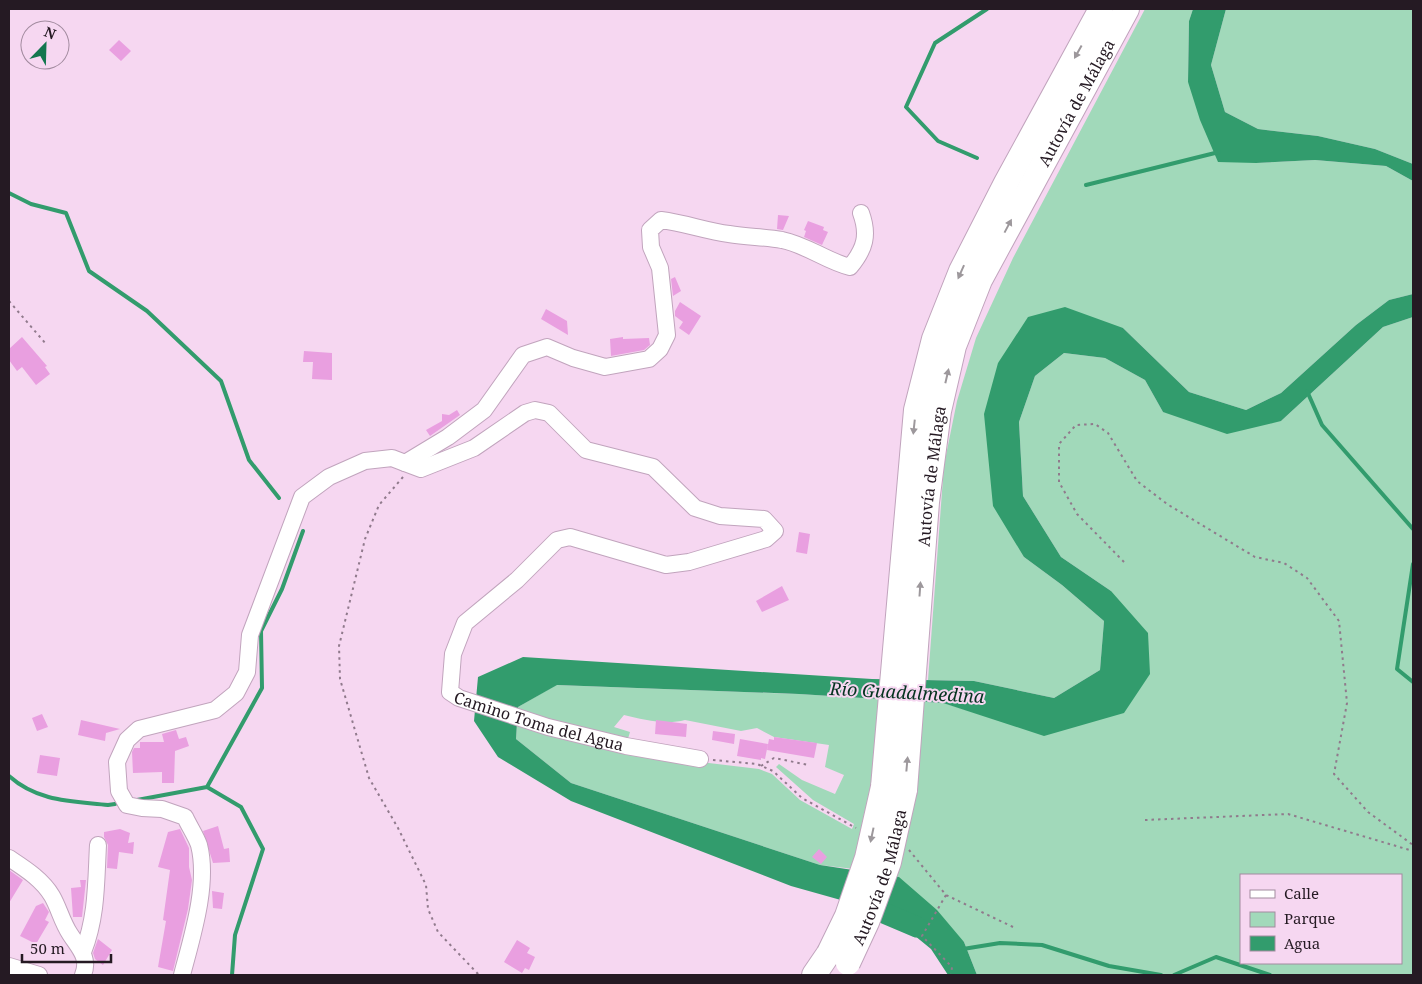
<svg xmlns="http://www.w3.org/2000/svg" width="1422" height="984" viewBox="0 0 1422 984" font-family="'Noto Serif',serif">
  <style>
    .green { fill: #a1d9ba; fill-rule: evenodd }
    .water { fill: #329c6d }
    .lines { fill: none; stroke-linecap: round; stroke-linejoin: round }
    .stream { stroke: #329c6d; stroke-width: 4 }
    .river { stroke: #329c6d; stroke-width: 21 }
    .building { fill: #e99fe0 }
    .minor-casing { stroke: #c1a4bd; stroke-width: 18 }
    .highway-casing { stroke: #c1a4bd; stroke-width: 26 }
    .path { stroke: #907a8c; stroke-width: 2; stroke-dasharray: 2.5 4; stroke-linecap: butt }
    .minor { stroke: #fff; stroke-width: 16 }
    .highway { stroke: #fff; stroke-width: 24 }
    .highway-bridge-casing { stroke: #c1a4bd; stroke-width: 26; stroke-linecap: butt }
    .highway-bridge { stroke: #fff; stroke-width: 24 }
    .oneway { fill: #9d989c }
    .labels { text-anchor: middle; dominant-baseline: central; stroke-width: 4; stroke-linejoin: round; paint-order: stroke }
    .street-label { font-size: 16px; fill: #251a23; stroke: #f6d7f1 }
    .water-label { font-size: 18px; font-style: italic; fill: #053320; stroke: #f6d7f1 }
  </style>
  <rect width="100%" height="100%" fill="#f6d7f1"/>
  <!-- green -->
  <path class="green" d="M1145,9H1193L1189,21L1188,82L1256,163L1315,160L1386,166L1413,181V294L1389,300L1356,325L1281,393L1246,410L1189,392L1123,328L998,363L1024,557L1062,585L1104,621L1100,670L1054,698L974,681L928,680L944,465L957,401L976,338L1013,258Z
    M1226,9H1413V164L1375,149L1318,136L1258,129L1225,112L1211,65Z
    M1413,317V975H977L964,942L854,869L820,865L571,783L516,739L517,722L692,761L759,769L772,774L800,800L852,829L854,824L813,800L776,767L779,764L802,780L835,794L844,775L825,767L829,745L774,737L757,728L741,731L685,720C667,725 643,720 624,715L614,727L630,732L627,742L518,712V707L556,685L799,694L943,703L990,717L1123,713L1111,591L1061,557L1023,496L1019,422L1035,376L1064,353L1105,358L1145,380L1163,412L1281,421L1383,327ZM1241,875H1401V963H1241Z"/>
  <!-- water -->
  <path class="water" d="M1193,9H1226L1211,65L1225,112L1258,129L1318,136L1375,149L1413,164V181L1386,166L1315,160L1256,163L1218,162L1200,120L1188,82L1189,21Z
    M1413,294V317L1383,327L1281,421L1227,434L1163,412L1145,380L1105,358L1064,353L1035,376L1019,422L1023,496L1061,557L1111,591L1148,633L1150,674L1124,713L1044,736L943,703L799,694L557,685L518,707L516,739L571,783L820,865L899,877L937,910L964,942L977,975H948L931,949L887,913L791,886L571,801L498,757L474,721L478,677L523,657L872,679L974,681L1054,698L1100,670L1104,621L1062,585L1024,557L993,506L984,414L998,363L1028,317L1065,307L1123,328L1189,392L1246,410L1281,393L1356,325L1389,300Z"/>
  <g class="lines">
    <!-- stream -->
    <path class="stream" d="M977,158L938,141L906,107L935,43L987,9
      M1086,185L1219,152
      M9,193L31,204L66,213L89,271L147,311L221,381L249,460L279,498
      M1307,391L1322,425L1413,529
      M1413,564L1397,669L1413,682
      M9,776C38,802 72,801 108,805L115,804
      M207,787L262,688L261,631L282,589L303,531
      M137,800L207,787L241,807L263,849L235,935L232,975
      M963,949L1000,943L1042,945L1109,966L1161,975
      M1174,975L1216,957L1270,975"/>
    <!-- river -->
    <path class="river" d="M858,902L917,927"/>
  </g>
  <!-- building -->
  <path class="building" d="M119,40L131,51L121,61L109,50Z
    M778,215L789,216L783,230L777,229Z
    M808,221L824,227L823,230L828,232L822,245L804,237L806,231L804,230Z
    M675,277L681,291L673,296L671,279Z
    M680,302L701,316L689,335L679,328L683,322L675,316V311Z
    M546,309L567,321L568,335L541,319Z
    M22,337L47,366L45,367L50,374L36,385L22,367L17,371L9,360V349Z
    M623,337V339L649,338L650,345L644,350L611,356L610,339Z
    M304,351L332,353V380L312,379L313,362H303Z
    M457,410L460,415L430,436L426,430L442,421V414L449,415Z
    M799,532L810,534L807,554L796,552Z
    M782,586L789,600L762,612L756,601Z
    M42,714L48,727L37,731L32,718Z
    M81,720L120,729L106,733L105,741L78,735Z
    M656,720L687,724L686,737L655,734Z
    M176,730L179,739L186,737L189,746L175,751L174,783H162V772L133,773L132,752L134,748H140V742H164L162,734Z
    M713,731L735,734L734,744L712,740Z
    M774,737L817,743L814,758L767,750L769,739L774,740Z
    M740,739L768,744L765,759L761,758V760L737,756Z
    M40,755L60,758L57,776L37,773Z
    M218,826L224,849L229,848L230,862L213,863L203,831Z
    M120,829L130,833L128,843L134,842L133,854L119,852L117,869L107,868L108,845L104,837V832Z
    M180,829L189,848V867L192,880L188,909L173,971L158,967L166,921L163,920L170,870L158,867L168,832Z
    M819,849L827,857L821,864L812,857Z
    M9,870L23,880L9,903Z
    M80,880H86L82,917H73L71,888L81,887Z
    M212,891L224,893L222,909L213,908Z
    M43,903L49,912L45,920L49,922L36,944L20,936L36,906Z
    M98,939L112,950L103,965L95,959L93,953Z
    M517,940L530,948L527,953L535,957L529,970L525,968L522,973L504,962Z"/>
  <g class="lines">
    <!-- minor casing -->
    <g class="minor-casing">
      <g id="minor">
        <path id="s1" d="M405,463L421,469L474,448L525,413L535,410L549,413L586,450L653,467L695,508L720,516L764,519L775,531L766,539L689,562L666,565L570,537L557,540L517,580L465,623L453,654L450,692L459,698L548,727L626,746L700,759"/>
        <path d="M9,858C24,868 42,879 52,896C59,908 62,922 70,934C79,948 90,958 83,975"/>
        <path d="M83,952C97,917 96,882 98,845"/>
        <path d="M9,966L39,975"/>
        <path d="M182,975C192,937 209,884 199,845C196,836 189,826 185,817L162,809L142,808L127,805L119,791L117,762L127,740L139,729L215,710L236,693L247,672L250,635L302,497L329,477L365,461L392,458L405,463L448,437L484,410L523,355L547,347L573,358L605,367L649,359L660,349L667,335L660,268L651,247L650,230L661,220C685,223 706,231 729,234C747,237 765,237 782,240C807,245 826,261 850,267C865,249 869,235 861,213"/>
      </g>
    </g>
    <!-- highway casing -->
    <g class="highway-casing">
      <g id="highway">
        <path d="M883,787L916,410L934,339L961,271L1006,183L1101,9"/>
        <path id="s2" d="M905,790L927,502L939,411L954,346L980,280L1127,9"/>
        <path d="M814,975L829,953"/>
      </g>
    </g>
    <!-- path -->
    <path class="path" d="M9,301L46,344
      M403,477L379,505L365,539L339,646L340,679L369,778L398,828L426,885L428,909L438,932L479,975
      M1124,562L1077,514L1059,482V444L1076,425L1095,424L1108,433L1137,481L1167,504L1255,557L1284,563L1307,578L1339,621L1347,703L1334,774L1368,812L1413,845
      M713,760L757,764L773,771L802,798L856,828
      M761,766L774,758L809,765
      M1145,820L1288,814L1413,851
      M909,850L946,895L1013,927
      M946,895L922,936L952,967L951,975"/>
    <!-- minor -->
    <use href="#minor" class="minor"/>
    <!-- highway -->
    <use href="#highway" class="highway"/>
    <!-- highway-bridge casing -->
    <g class="highway-bridge-casing">
      <g id="highway-bridge">
        <path d="M829,953L847,916L867,858L883,787"/>
        <path id="s3" d="M848,963L867,922L889,862L905,790"/>
      </g>
    </g>
    <!-- highway-bridge -->
    <use href="#highway-bridge" class="highway-bridge"/>
  </g>
  <!-- one-way arrows -->
  <defs><path id="oneway-solid" d="M-6-.8H1V-3.2L6.5 0L1 3.2V.8H-6Z" transform="scale(1.25)"/></defs>
  <g class="oneway">
    <use href="#oneway-solid" transform="translate(1078 52) rotate(119)"/>
    <use href="#oneway-solid" transform="translate(1008 226) rotate(-62)"/>
    <use href="#oneway-solid" transform="translate(961 272) rotate(114)"/>
    <use href="#oneway-solid" transform="translate(947 376) rotate(-77)"/>
    <use href="#oneway-solid" transform="translate(914 427) rotate(96)"/>
    <use href="#oneway-solid" transform="translate(920 589) rotate(-86)"/>
    <use href="#oneway-solid" transform="translate(907 764) rotate(-85)"/>
    <use href="#oneway-solid" transform="translate(872 835) rotate(102)"/>
  </g>
  <g class="labels">
    <!-- street labels -->
    <g class="street-label">
      <text stroke="none"><textPath href="#s2" startOffset="720">Autovía de Málaga</textPath></text>
      <text stroke="none"><textPath href="#s2" startOffset="315">Autovía de Málaga</textPath></text>
      <text stroke="none"><textPath href="#s1" startOffset="946">Camino Toma del Agua</textPath></text>
      <text stroke="none"><textPath href="#s3" startOffset="92">Autovía de Málaga</textPath></text>
    </g>
    <!-- water labels -->
    <g class="water-label">
      <text transform="translate(907 692) rotate(3)">Río Guadalmedina</text>
    </g>
  </g>
  <!-- border -->
  <rect width="1422" height="984" fill="none" stroke="#251a23" stroke-width="20"/>
  <!-- legend -->
  <rect x="1240" y="874" width="162" height="90" fill="#f6d7f1" stroke="#a28b9f"/>
  <rect x="1250" y="890" width="25" height="8" fill="#ffffff" stroke="#a28b9f"/>
  <text x="1284" y="899" font-size="15" fill="#251a23">Calle</text>
  <rect x="1250" y="912" width="25" height="15" fill="#a1d9ba" stroke="#a28b9f"/>
  <text x="1284" y="924" font-size="15" fill="#251a23">Parque</text>
  <rect x="1250" y="936" width="25" height="15" fill="#329c6d" stroke="#a28b9f"/>
  <text x="1284" y="949" font-size="15" fill="#251a23">Agua</text>
  <!-- north arrow -->
  <g transform="translate(45 45) rotate(23)"><circle r="24" fill="#f6d7f1" stroke="#a28b9f"/>
  <path d="M0-4L9 19L0 12L-9 19Z" fill="#13774f"/>
  <text y="-8" font-size="14" font-weight="bold" text-anchor="middle" fill="#251a23">N</text>
  </g>
  <!-- scale -->
  <path d="M22 954v8h89v-8" fill="none" stroke="#251a23" stroke-width="2.5"/>
  <text x="30" y="954" font-size="15" fill="#251a23" stroke="#f6d7f1" stroke-width="4" paint-order="stroke">50 m</text>
</svg>
